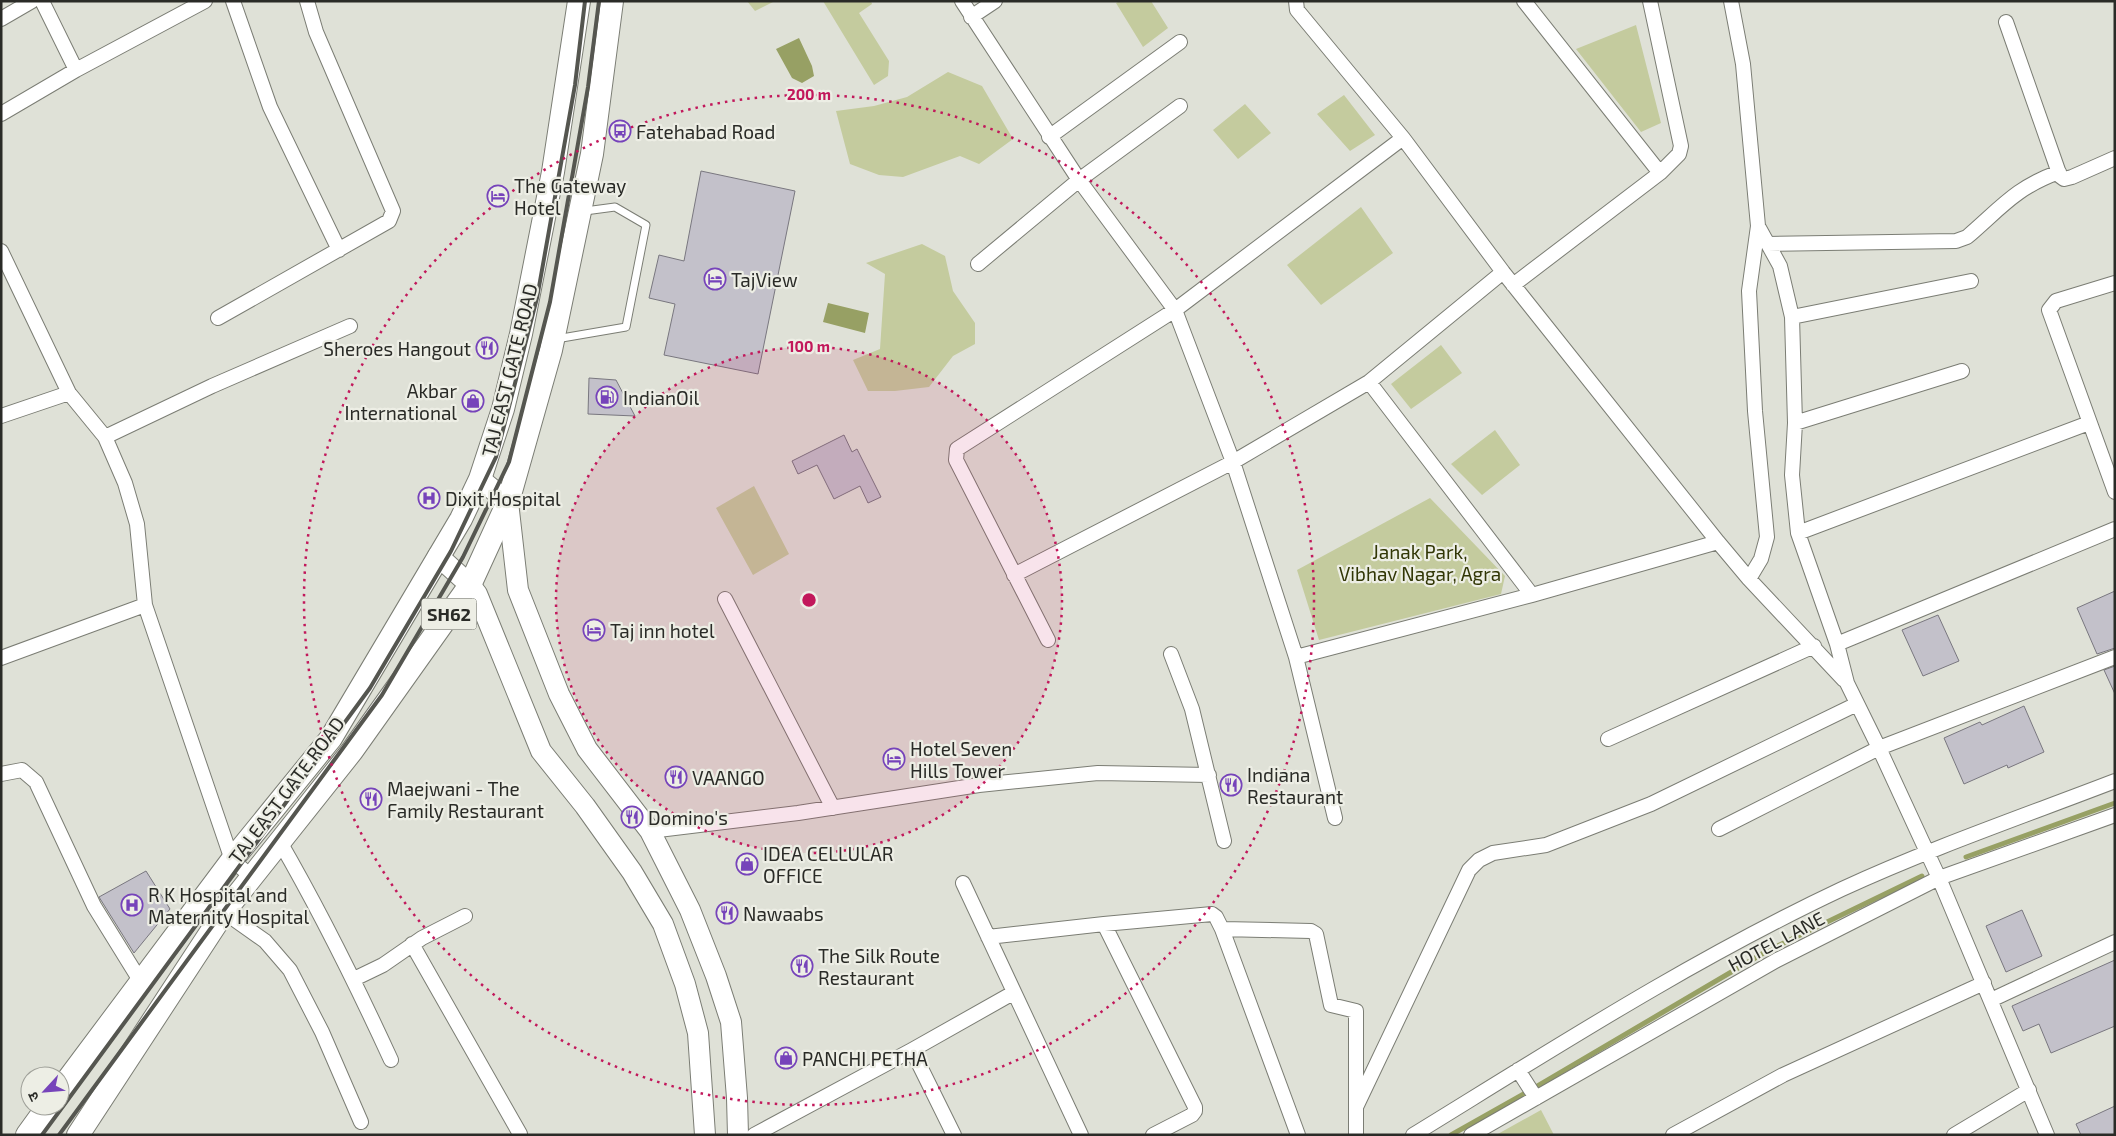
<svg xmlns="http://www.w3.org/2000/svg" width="2116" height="1136" viewBox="0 0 2116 1136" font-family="'Exo 2','Noto Sans Devanagari',sans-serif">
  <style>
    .green { fill: #c4cb9e }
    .water { fill: #97a064 }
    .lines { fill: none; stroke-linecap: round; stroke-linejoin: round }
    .stream { stroke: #97a064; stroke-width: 5 }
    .building { fill: #c3c1ca; stroke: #79777f }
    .lane-casing { stroke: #7b7d74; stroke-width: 9 }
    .street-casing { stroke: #7b7d74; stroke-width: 16 }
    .secondary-casing { stroke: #7b7d74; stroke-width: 22 }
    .primary-casing { stroke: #7b7d74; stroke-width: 24 }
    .lane { stroke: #fff; stroke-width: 7 }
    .street { stroke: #fff; stroke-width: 14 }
    .secondary { stroke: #fff; stroke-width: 20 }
    .primary { stroke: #fff; stroke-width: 22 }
    .rail { stroke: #555650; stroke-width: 4 }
    .ring { fill: none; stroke: #c2185b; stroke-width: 2.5; stroke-dasharray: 2.5 5 }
    .labels { text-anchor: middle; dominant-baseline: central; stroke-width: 4.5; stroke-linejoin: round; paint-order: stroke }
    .shield { fill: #edeee5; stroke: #646660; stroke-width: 1 }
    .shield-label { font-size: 18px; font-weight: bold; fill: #2a2b27 }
    .poi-label { font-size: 19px; fill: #2a2b27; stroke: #edeee5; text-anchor: start }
    .street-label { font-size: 19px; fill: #2a2b27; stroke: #edeee5 }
    .park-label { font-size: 19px; fill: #313605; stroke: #edeee5 }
    .centre { fill: #c2185b; stroke: #edeee5; stroke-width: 2.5 }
    .ring-label { font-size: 15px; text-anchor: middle; font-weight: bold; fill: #c2185b; stroke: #edeee5; stroke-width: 4.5; stroke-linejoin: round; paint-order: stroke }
  </style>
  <rect width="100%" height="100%" fill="#dfe1d7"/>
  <!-- green -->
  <path class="green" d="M747,1H775L755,11Z
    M823,1H871L872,4L859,13L889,61L888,76L874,85Z
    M1120,1H1151L1168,28L1143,47L1116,3Z
    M1636,25L1661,123L1641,132L1576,49Z
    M948,72L982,86L1013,139L979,164L960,156L903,177L879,175L850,164L836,111L874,106L907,97Z
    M1344,95L1375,135L1350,151L1317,114Z
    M1245,104L1271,133L1238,159L1213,130Z
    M1361,207L1393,253L1321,305L1287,265Z
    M922,244L945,256L953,291L975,323V344L953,356L929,387L895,391H868L853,360L880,349L885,274L866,263Z
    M1441,345L1462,373L1411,409L1391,384Z
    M1495,430L1520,465L1482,495L1451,464Z
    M754,486L789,554L753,575L716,508Z
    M1430,498L1505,576L1501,594L1319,640L1297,570Z
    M1541,1110L1554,1135H1496Z"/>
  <!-- water -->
  <path class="water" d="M799,38L812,66L814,76L802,83L792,78L776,49Z
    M828,303L869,313L865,333L823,322Z"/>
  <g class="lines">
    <!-- stream -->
    <path class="stream" d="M1966,857L2115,803
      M1451,1135L1522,1095L1767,951L1922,876"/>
  </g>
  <!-- building -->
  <path class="building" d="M701,171L795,191L758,374L664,355L675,304L649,298L659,255L684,261Z
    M589,378L616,380L635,416L588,414Z
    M844,435L852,452L857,449L881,497L868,503L860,486L834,499L817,465L798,474L792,461Z
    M2115,591V648L2097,654L2077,608Z
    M1938,615L1959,661L1923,676L1902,630Z
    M2115,666V694L2104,670Z
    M2024,706L2044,752L2008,768L2007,765L1964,784L1944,738L1980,722L1982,725Z
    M146,871L170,909L134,953L99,897Z
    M2022,910L2042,956L2006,972L1986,926Z
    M2115,960V1026L2051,1053L2039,1024L2023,1031L2012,1006Z
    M2115,1106V1135H2081L2076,1124Z"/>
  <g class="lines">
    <!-- lane casing -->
    <g class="lane-casing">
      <path id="lane" d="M556,339L626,327L646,225L615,207L585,211"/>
    </g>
    <!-- street casing -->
    <g class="street-casing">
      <path id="street" d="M42,1L76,70
        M233,1L270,107L339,250
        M962,1L1079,180L978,264
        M1296,1L1297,10L1403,138L1503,272L1718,542L1749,579L1844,680
        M1524,1L1660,173
        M1731,1L1743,64L1758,226L1749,291L1755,411L1767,537L1761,559L1749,579
        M971,17L995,1
        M1,19L32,1
        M2006,22L2060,176L2064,179L2072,177L2115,158
        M1180,106L1079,180L1175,310L1233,462L1296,657L1532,595L1718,542
        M1,114L76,70L205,1
        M1049,137L1180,42
        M1758,226L1780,266L1792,317L1795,423L1792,475L1798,533L1837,644L1847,683L1879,748L1939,878L2047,1135
        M1768,244L1956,241L1967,237C2001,208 2015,188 2059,172
        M1,251L69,393L105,437L125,483L137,524L145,605L232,860L252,877
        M2115,283L2056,301L2049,310L2115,492
        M1513,285L1660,173L1679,154L1681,146L1650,1
        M1792,317L1971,281
        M218,318L389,221L393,211L316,32L307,1
        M1369,382L1532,595
        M1,416L69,393
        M1795,423L1962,371
        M105,437L212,386L350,326
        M1798,533L2089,423
        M1014,575L1233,462L1369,382L1503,272
        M725,599L833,808
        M1048,640L956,460L957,449L1175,310L1403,138
        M1837,644L2115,529
        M1171,654L1192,709L1224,841
        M1296,657L1335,818
        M1,658L145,605
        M1608,739L1814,646
        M1,774L22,770L36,782L94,906L141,982
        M1719,829L1879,748L2115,657
        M650,831L798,813L979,785L1098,773L1209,775
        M280,842C321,913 357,986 391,1060
        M963,883L1081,1135
        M224,912L265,941L290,970L322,1032L361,1122
        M1104,924L1195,1107V1111L1192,1115L1153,1135
        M1222,929L1311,931L1316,934L1331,1005L1356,1011V1135
        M988,937L1104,924L1212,914L1216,917L1222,929L1298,1135
        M412,944L520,1134
        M354,979L383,965L422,938L465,916
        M1991,1000L2115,942
        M912,1050L954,1135
        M1518,1070L1536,1098
        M1357,1105L1469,870L1479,860L1493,853L1546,845L1651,804L1857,704
        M754,1135L912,1050L1013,993
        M1413,1135C1553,1049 1693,959 1842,889C1931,848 2024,816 2115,781
        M1471,1135L1777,960L1939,878L2115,815
        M1673,1135L1783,1075L1984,983
        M1954,1135L2029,1090"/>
    </g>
    <!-- secondary casing -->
    <g class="secondary-casing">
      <path id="secondary" d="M480,479L508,502L518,590L559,694L587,749L650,831L690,910L716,976L731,1022L737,1098L738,1135
        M438,556L470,585L477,594L541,751L585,806L632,872L663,924L685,984L698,1033L705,1135"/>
    </g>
    <!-- primary casing -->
    <g class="primary-casing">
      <path id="primary" d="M60,1090L232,860L331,738L461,519L480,479L503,409L521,334L553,172L579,1
        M27,1135L48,1106
        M78,1135L224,912L352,751L470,585L508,502L551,350L592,154L612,1"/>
    </g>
    <!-- lane -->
    <use href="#lane" class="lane"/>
    <!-- street -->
    <use href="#street" class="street"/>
    <!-- secondary -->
    <use href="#secondary" class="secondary"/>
    <!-- primary -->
    <use href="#primary" class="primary"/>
    <!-- rail -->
    <path class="rail" d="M42,1135L370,688L451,551L496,457L537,298L575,85L585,1
      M59,1135L382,695L463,557L509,462L550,302L588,87L599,1"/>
  </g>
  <!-- distance rings -->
  <circle cx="809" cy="600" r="253" fill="#c2185b" fill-opacity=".12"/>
  <g class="ring">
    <circle cx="809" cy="600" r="253"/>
    <circle cx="809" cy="600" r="505"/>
  </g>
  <!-- icons -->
  <defs>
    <g id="bus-ring" transform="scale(1.125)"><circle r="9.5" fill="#edeee5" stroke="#7643ba" stroke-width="1.5"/><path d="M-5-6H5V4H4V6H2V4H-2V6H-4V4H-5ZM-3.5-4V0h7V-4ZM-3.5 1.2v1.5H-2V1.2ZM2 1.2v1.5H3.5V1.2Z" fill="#7643ba"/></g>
    <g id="hotel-ring" transform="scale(1.125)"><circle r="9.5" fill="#edeee5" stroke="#7643ba" stroke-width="1.5"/><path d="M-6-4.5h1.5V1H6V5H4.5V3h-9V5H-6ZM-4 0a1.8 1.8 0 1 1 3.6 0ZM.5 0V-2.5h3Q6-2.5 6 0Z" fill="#7643ba"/></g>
    <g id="restaurant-ring" transform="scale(1.125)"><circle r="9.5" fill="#edeee5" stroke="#7643ba" stroke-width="1.5"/><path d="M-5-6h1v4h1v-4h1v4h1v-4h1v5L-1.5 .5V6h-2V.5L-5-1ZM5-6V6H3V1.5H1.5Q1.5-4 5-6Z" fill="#7643ba"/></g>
    <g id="fuel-ring" transform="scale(1.125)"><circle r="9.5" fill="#edeee5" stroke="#7643ba" stroke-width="1.5"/><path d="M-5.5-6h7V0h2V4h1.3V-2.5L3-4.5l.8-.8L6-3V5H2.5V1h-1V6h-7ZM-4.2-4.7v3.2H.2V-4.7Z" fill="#7643ba"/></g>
    <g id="shop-ring" transform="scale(1.125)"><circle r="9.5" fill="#edeee5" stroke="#7643ba" stroke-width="1.5"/><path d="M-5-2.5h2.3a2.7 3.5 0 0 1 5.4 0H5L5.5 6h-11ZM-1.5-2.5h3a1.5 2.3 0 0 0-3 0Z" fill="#7643ba"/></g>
    <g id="hospital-ring" transform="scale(1.125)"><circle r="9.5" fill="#edeee5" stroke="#7643ba" stroke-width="1.5"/><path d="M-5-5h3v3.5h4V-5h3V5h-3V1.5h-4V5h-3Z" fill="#7643ba"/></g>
  </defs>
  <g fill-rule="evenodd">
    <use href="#bus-ring" x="620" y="131"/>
    <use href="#hotel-ring" x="498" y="196"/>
    <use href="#hotel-ring" x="715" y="279"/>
    <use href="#restaurant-ring" x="487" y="348"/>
    <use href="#fuel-ring" x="607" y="397"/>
    <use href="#shop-ring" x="473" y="401"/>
    <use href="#hospital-ring" x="429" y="498"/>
    <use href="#hotel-ring" x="594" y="630"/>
    <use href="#hotel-ring" x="894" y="759"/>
    <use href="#restaurant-ring" x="676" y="777"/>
    <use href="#restaurant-ring" x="1231" y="785"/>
    <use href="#restaurant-ring" x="371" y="799"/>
    <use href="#restaurant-ring" x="632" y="817"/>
    <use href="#shop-ring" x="747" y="864"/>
    <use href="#hospital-ring" x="132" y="905"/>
    <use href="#restaurant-ring" x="727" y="913"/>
    <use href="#restaurant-ring" x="802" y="966"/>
    <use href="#shop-ring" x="786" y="1058"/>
  </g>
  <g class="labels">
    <!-- shield labels -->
    <rect class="shield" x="421.5" y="598.5" width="55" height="31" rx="4"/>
    <g class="shield-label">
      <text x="449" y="614">SH62</text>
    </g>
    <!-- poi labels -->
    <g class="poi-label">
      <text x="636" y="131">Fatehabad Road</text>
      <text x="514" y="185">The Gateway<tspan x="514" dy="22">Hotel</tspan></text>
      <text x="731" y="279">TajView</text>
      <text x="471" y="348" text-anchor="end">Sheroes Hangout</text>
      <text x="457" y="390" text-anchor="end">Akbar<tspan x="457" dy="22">International</tspan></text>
      <text x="623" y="397">IndianOil</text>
      <text x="445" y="498">Dixit Hospital</text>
      <text x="610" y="630">Taj inn hotel</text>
      <text x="910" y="748">Hotel Seven<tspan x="910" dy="22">Hills Tower</tspan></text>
      <text x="1247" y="774">Indiana<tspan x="1247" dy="22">Restaurant</tspan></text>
      <text x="692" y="777">VAANGO</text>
      <text x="387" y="788">Maejwani - The<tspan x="387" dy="22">Family Restaurant</tspan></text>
      <text x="648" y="817">Domino's</text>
      <text x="763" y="853">IDEA CELLULAR<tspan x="763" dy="22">OFFICE</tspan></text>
      <text x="148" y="894">R K Hospital and<tspan x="148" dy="22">Maternity Hospital</tspan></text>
      <text x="743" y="913">Nawaabs</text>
      <text x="818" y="955">The Silk Route<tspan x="818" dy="22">Restaurant</tspan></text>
      <text x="802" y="1058">PANCHI PETHA</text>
    </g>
    <!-- street labels -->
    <g class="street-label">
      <text transform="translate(509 370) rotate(-76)">TAJ EAST GATE ROAD</text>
      <text transform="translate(286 790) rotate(-53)">TAJ EAST GATE ROAD</text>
      <text transform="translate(1776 941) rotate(-28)">HOTEL LANE</text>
    </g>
    <!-- park labels -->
    <g class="park-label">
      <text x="1420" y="551">Janak Park,<tspan x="1420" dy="22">Vibhav Nagar, Agra</tspan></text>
    </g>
  </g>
  <circle cx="809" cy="600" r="8" class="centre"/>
  <g class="ring-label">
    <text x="809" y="100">200 m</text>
    <text x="809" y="352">100 m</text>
  </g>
  <!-- border -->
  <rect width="2116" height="1136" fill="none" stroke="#2a2b27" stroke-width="5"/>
  <!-- north arrow -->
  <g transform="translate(45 1091) rotate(244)"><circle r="24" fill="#edeee5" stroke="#9fa099"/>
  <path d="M0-4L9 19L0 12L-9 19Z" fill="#7643ba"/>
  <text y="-8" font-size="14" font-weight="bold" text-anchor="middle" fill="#2a2b27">उ</text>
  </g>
</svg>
